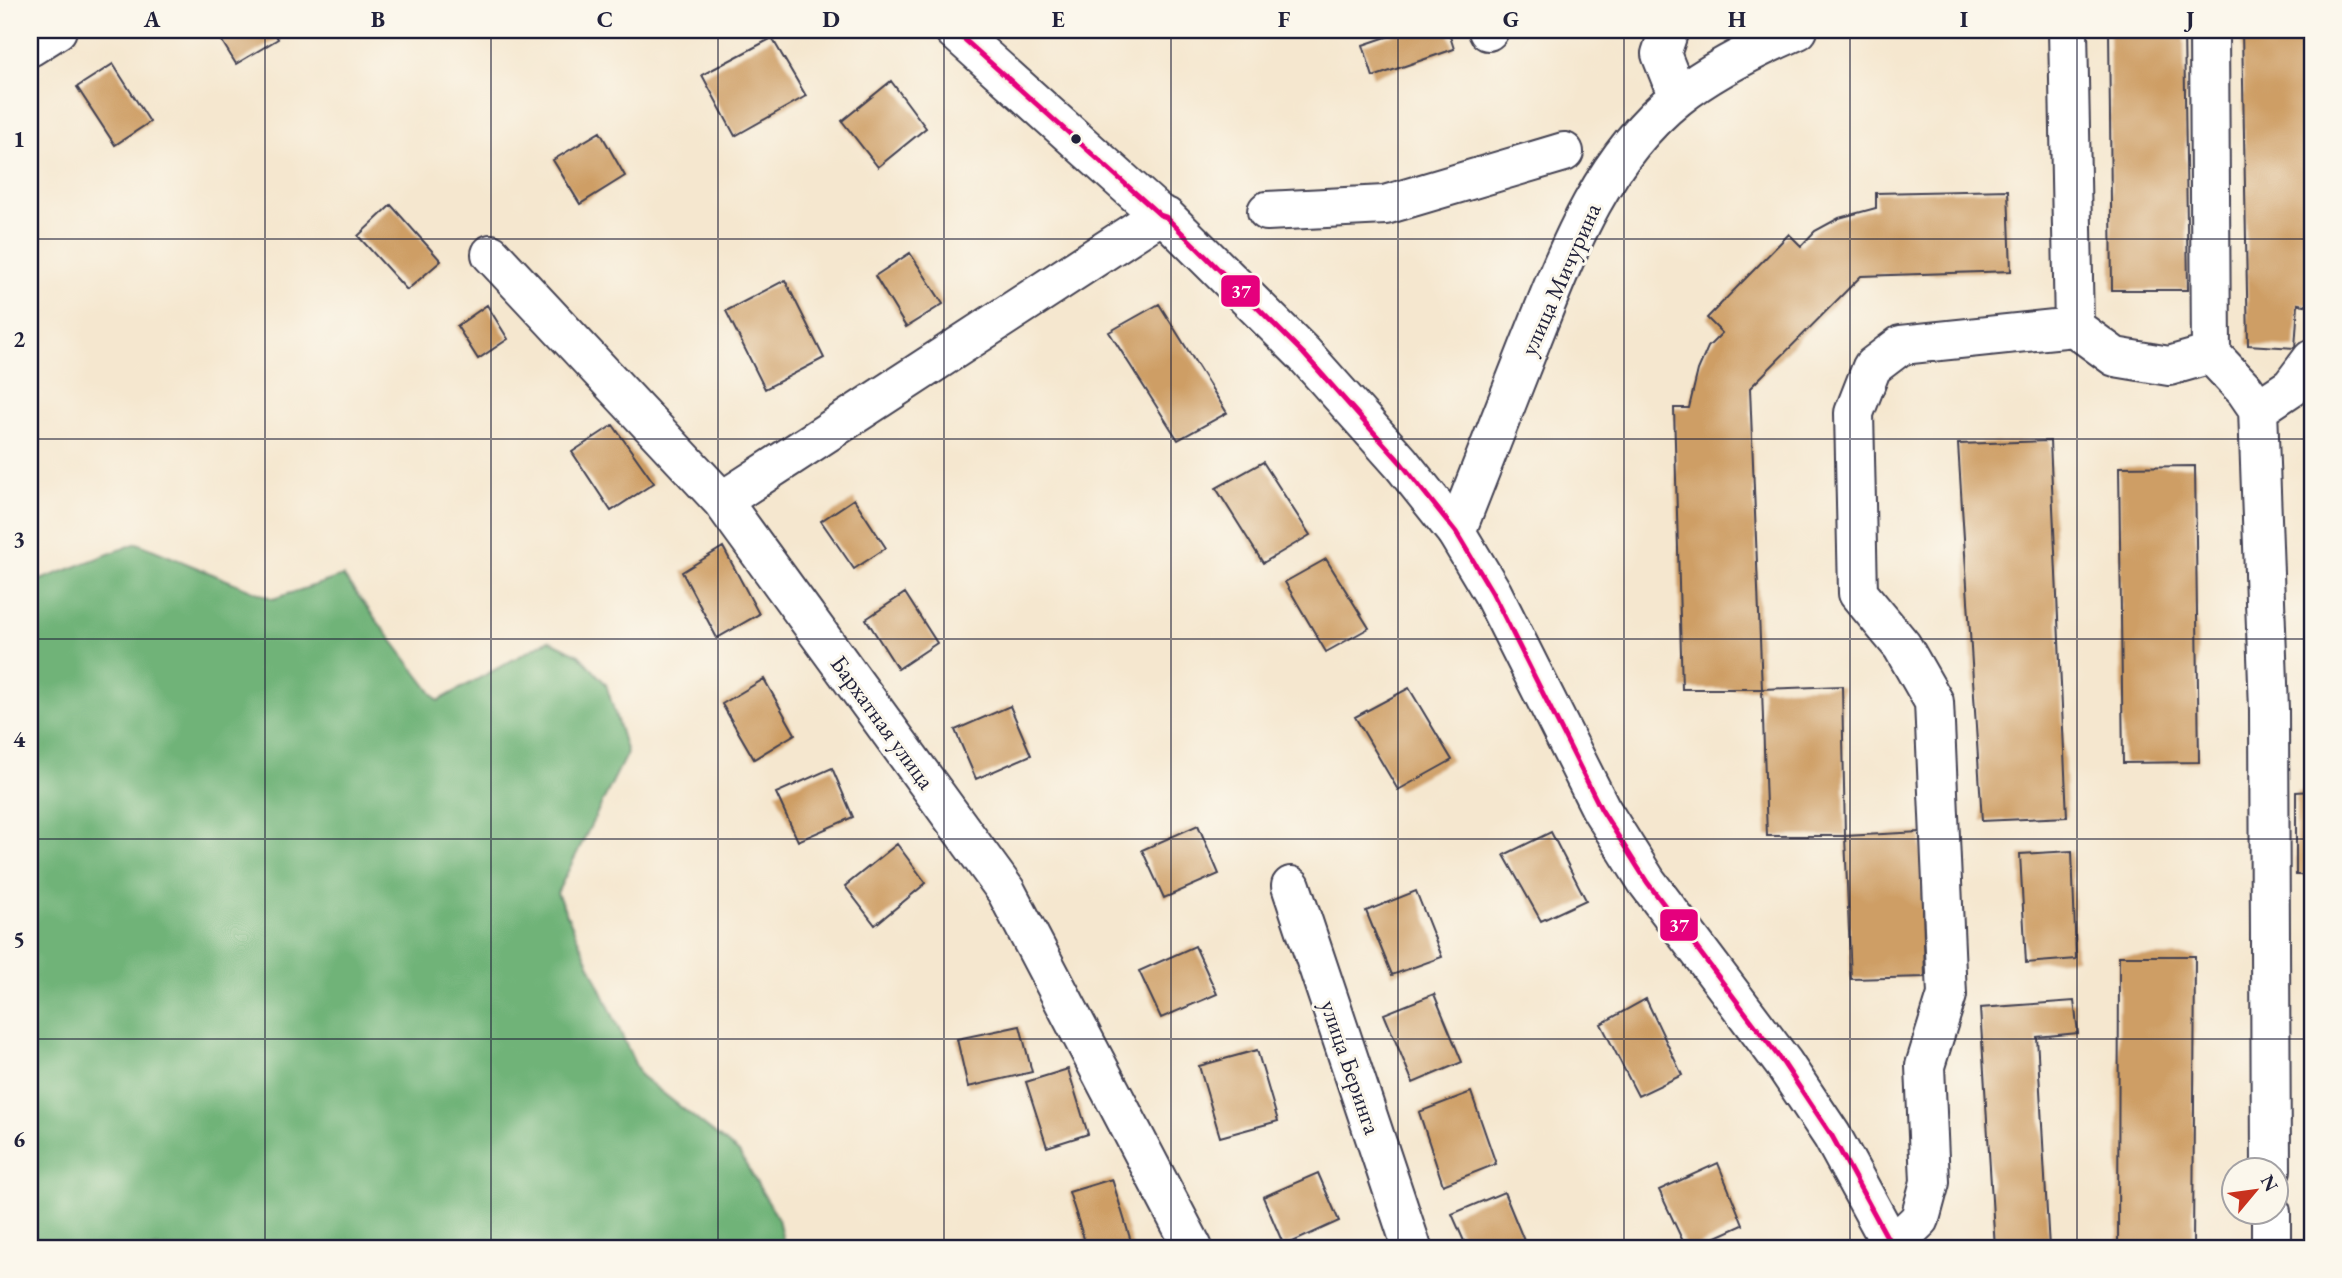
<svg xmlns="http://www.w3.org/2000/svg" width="2342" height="1278" viewBox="0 0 2342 1278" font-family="'EB Garamond',serif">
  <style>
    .forest { fill: #6fb378; stroke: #486a5a; stroke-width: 2 }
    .building { fill: #ce9e65 }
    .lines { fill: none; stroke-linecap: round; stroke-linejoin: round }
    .minor-casing { stroke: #424051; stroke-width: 42 }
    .major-casing { stroke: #424051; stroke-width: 42 }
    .minor { stroke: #fff; stroke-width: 38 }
    .major { stroke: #fff; stroke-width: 38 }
    .bus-1-casing { stroke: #fbf7ec; stroke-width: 10 }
    .bus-1 { stroke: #e5007d; stroke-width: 5 }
    .grid { fill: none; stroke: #22223b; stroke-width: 2; stroke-opacity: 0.55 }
    .bus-dot { fill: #22223b; stroke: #fbf7ec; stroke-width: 2.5 }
    .labels { text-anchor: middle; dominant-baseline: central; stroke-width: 6; stroke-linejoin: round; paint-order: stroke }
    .street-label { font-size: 24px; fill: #22223b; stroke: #fbf7ec }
    .line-badge { stroke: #fbf7ec; stroke-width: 2.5 }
    .badge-label { font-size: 19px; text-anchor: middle; font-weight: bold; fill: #fff }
    .neatline { fill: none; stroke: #22223b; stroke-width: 2.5 }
    .grid-label { font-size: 23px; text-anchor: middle; font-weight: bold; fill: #22223b }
  </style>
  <rect width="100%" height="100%" fill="#fbf7ec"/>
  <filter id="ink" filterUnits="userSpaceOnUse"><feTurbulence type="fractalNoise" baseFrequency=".0143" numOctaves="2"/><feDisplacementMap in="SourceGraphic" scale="14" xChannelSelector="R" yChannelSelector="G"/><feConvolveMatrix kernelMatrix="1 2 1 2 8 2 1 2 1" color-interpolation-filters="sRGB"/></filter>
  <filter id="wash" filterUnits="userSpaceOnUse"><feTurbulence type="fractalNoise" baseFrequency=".00686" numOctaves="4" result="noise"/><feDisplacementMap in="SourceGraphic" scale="28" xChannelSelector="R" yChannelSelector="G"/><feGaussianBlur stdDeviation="1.57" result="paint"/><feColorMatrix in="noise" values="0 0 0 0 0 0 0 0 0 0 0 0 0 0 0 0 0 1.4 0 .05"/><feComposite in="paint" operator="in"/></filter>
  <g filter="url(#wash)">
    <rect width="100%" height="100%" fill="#f5e7cf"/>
    <!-- forest -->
    <path class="forest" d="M137,543L273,599L343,576L438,701L549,640L579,655L606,684L627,753L557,893L640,1075L739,1153L778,1219L785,1248H30V584Z"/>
    <g id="blocks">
      <!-- building -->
      <path class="building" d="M215,30H273L278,39L236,64Z
        M1407,30H1448L1454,49L1373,77L1363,45Z
        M2109,30H2184L2188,290H2112Z
        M2242,30H2312V306L2298,304L2295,348L2248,345Z
        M772,38L806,96L735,136L702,75Z
        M113,64L150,122L115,145L77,87Z
        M891,81L926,128L878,167L842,121Z
        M600,132L625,176L580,204L553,160Z
        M2008,190L2011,271L1861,276L1750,388L1762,689H1682L1674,408H1689L1698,370L1708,347L1722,333L1707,318L1789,234L1801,246L1815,231L1839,218L1876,208V193Z
        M391,205L441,261L407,290L358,236Z
        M910,253L943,304L906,327L875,276Z
        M785,280L824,358L765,389L726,311Z
        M1159,304L1227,413L1178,440L1109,332Z
        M487,305L508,339L478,359L457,326Z
        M613,425L654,483L611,511L572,452Z
        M2050,441L2067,817L1982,821L1958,444Z
        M1263,462L1310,535L1263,563L1216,488Z
        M2195,466L2199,762L2123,763L2119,467Z
        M854,499L886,548L854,569L821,521Z
        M723,547L759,614L717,638L682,572Z
        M1326,559L1369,628L1326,652L1285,582Z
        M905,593L937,643L898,669L866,619Z
        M764,679L795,734L754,759L722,704Z
        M1842,686L1845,836H1767L1762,689Z
        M1409,688L1452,760L1398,790L1355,717Z
        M1010,706L1031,755L976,779L955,730Z
        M832,768L853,817L798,841L776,793Z
        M2312,791V875H2296V792Z
        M1198,825L1219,874L1164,898L1142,850Z
        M1551,832L1586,900L1541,921L1504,855Z
        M1921,832L1925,977L1851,979L1845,836Z
        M897,844L926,883L875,925L845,886Z
        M2072,851L2076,959L2026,963L2020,854Z
        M1416,891L1442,957L1392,975L1366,911Z
        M1195,946L1217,994L1161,1018L1139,971Z
        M2119,956H2195L2193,1248H2118Z
        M1434,994L1462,1062L1413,1083L1384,1014Z
        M1646,999L1682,1075L1638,1096L1601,1024Z
        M2074,1001L2078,1033L2037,1037L2049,1248H1995L1980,1008Z
        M1020,1026L1032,1072L968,1087L957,1039Z
        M1257,1050L1278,1121L1220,1137L1199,1066Z
        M1068,1069L1088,1134L1047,1147L1026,1082Z
        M1471,1092L1496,1164L1443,1185L1419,1112Z
        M1718,1163L1743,1225L1692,1248H1686L1659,1190Z
        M1318,1173L1339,1221L1284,1246L1263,1197Z
        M1112,1179L1133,1248H1087L1069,1192Z
        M1504,1192L1527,1248H1467L1452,1214Z"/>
    </g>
  </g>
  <g filter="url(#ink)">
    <use href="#blocks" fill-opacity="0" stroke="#424051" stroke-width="2"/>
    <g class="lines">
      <!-- minor casing -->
      <g class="minor-casing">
        <path id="minor" d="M1669,30L1661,54L1678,97
          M2068,30L2074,327
          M2209,30L2211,354L2245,390L2258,409L2269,710L2271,1170
          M1488,31L1489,30
          M30,47L57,30
          M1267,211L1385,205L1564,152
          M491,254L722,501L1006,891L1193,1248
          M2258,409L2291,387L2312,359
          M722,501L1160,215
          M1456,532C1480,471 1504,410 1528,349C1564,259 1599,160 1678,97C1712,70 1759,47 1798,30
          M1291,886L1412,1248
          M2271,1212V1248
          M1892,1246L1920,1219L1930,1182L1925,1066L1947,995L1934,702L1902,646L1858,593L1854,413L1872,367L1901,345L2074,327L2115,357L2169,366L2211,354"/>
      </g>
      <!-- major casing -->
      <g class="major-casing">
        <path id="major" d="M954,30L1160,215L1166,217L1303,353L1401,463L1456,532L1492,592L1601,809L1647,882L1784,1064L1832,1136L1893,1248"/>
      </g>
      <!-- minor -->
      <use href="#minor" class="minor"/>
      <!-- major -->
      <use href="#major" class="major"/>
      <!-- bus-1 casing -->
      <g class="bus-1-casing">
        <path id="bus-1" d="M954,30L1160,215L1166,217L1303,353L1401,463L1456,532L1492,592L1601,809L1647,882L1784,1064L1832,1136L1893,1248"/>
      </g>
      <!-- bus-1 -->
      <use href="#bus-1" class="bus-1"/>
    </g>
  </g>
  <!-- grid -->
  <path class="grid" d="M265,30V1248M491,30V1248M718,30V1248M944,30V1248M1171,30V1248M1398,30V1248M1624,30V1248M1850,30V1248M2077,30V1248M30,239H2312M30,439H2312M30,639H2312M30,839H2312M30,1039H2312"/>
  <!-- markers -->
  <circle class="bus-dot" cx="1076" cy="139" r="6"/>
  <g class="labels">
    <!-- street labels -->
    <g class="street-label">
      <text transform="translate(1560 279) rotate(-66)">улица Мичурина</text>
      <text transform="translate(883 722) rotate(54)">Бархатная улица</text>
      <text transform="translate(1351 1067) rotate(71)">улица Беринга</text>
    </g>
  </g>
  <g class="line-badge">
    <rect x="1220" y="274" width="41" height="34" rx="7" fill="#e5007d"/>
    <rect x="1659" y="908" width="40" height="34" rx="7" fill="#e5007d"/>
  </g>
  <g class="badge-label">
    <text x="1241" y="298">37</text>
    <text x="1679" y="932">37</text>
  </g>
  <!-- margin -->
  <rect width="2342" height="1278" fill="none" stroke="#fbf7ec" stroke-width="77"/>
  <!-- north arrow -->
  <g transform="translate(2255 1191) rotate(61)"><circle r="33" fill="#fbf7ec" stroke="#a4a2a5" stroke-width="2"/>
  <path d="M0-5L12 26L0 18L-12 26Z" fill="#c8321e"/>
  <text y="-10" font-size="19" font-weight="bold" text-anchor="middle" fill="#22223b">N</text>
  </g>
  <rect x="38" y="38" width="2266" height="1202" class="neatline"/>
  <g class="grid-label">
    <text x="152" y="27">A</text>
    <text x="378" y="27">B</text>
    <text x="605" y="27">C</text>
    <text x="831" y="27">D</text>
    <text x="1058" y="27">E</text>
    <text x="1284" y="27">F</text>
    <text x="1511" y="27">G</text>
    <text x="1737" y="27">H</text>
    <text x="1964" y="27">I</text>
    <text x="2190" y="27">J</text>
    <text x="19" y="147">1</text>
    <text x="19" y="347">2</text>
    <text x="19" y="547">3</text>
    <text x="19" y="747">4</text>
    <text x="19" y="947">5</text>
    <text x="19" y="1147">6</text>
  </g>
</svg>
